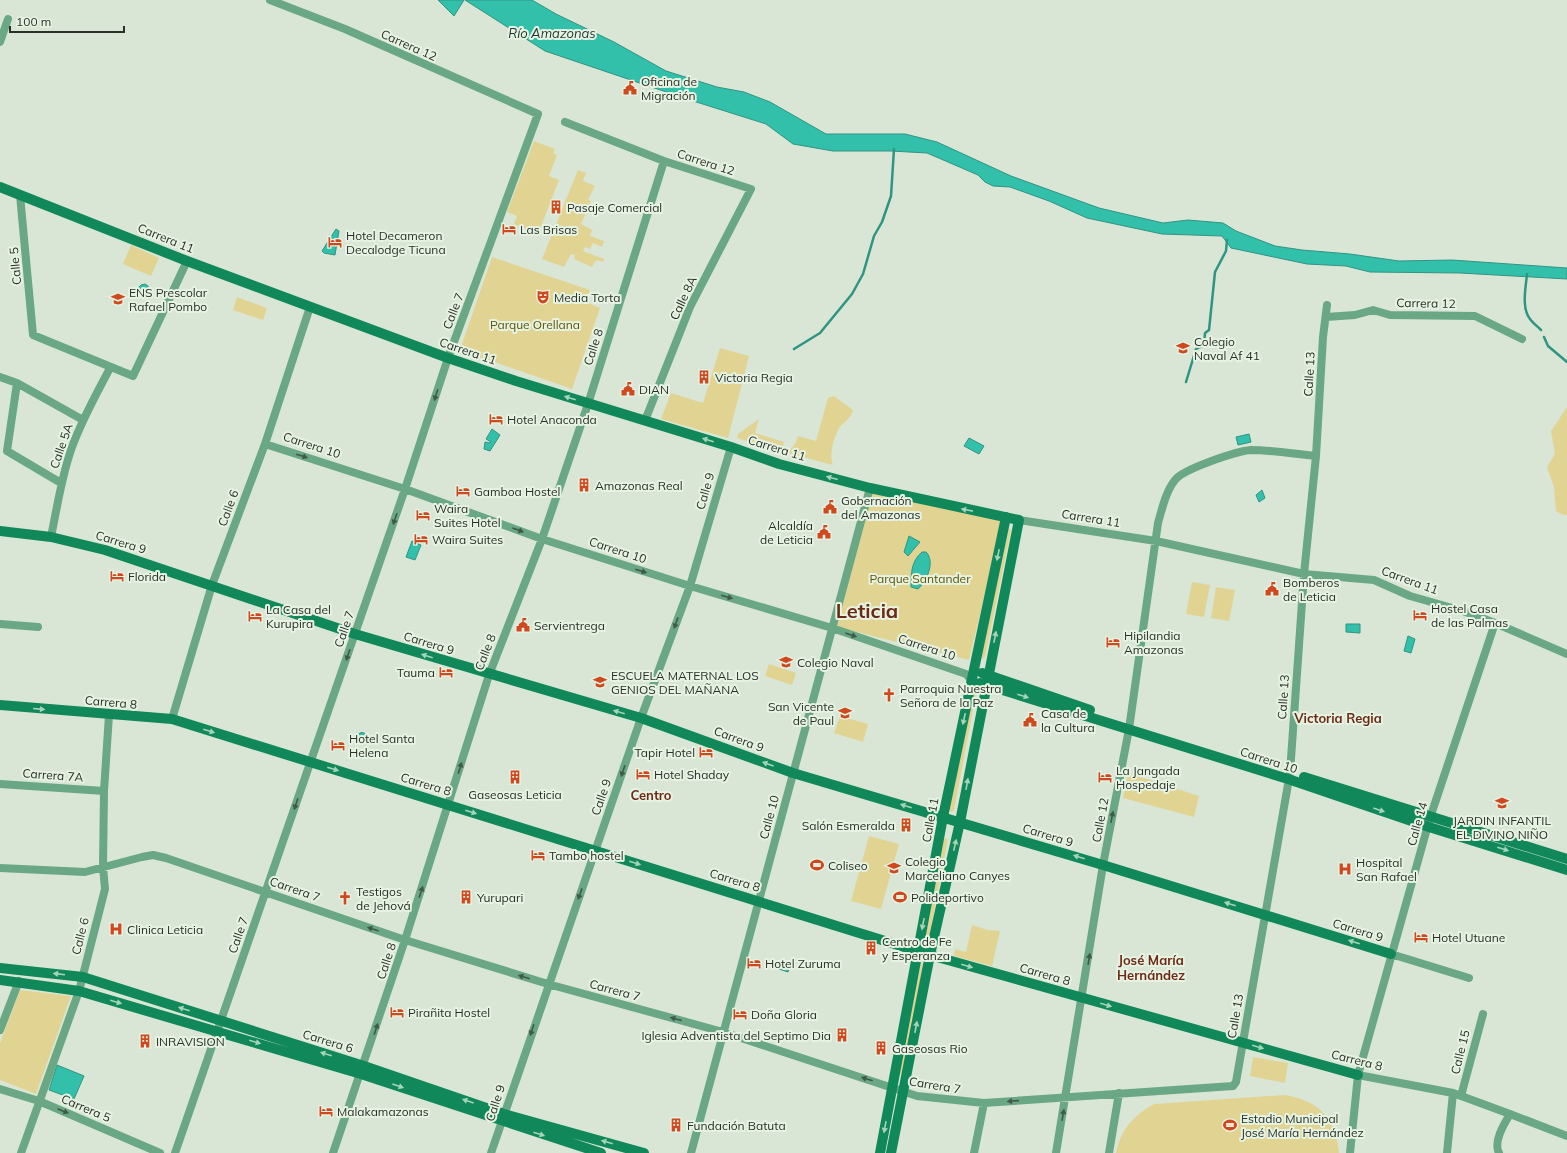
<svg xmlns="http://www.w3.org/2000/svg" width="1567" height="1153" viewBox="0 0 1567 1153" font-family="Mulish,sans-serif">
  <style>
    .green { fill: #e1d493 }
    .water { fill: #32c0aa; stroke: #309483 }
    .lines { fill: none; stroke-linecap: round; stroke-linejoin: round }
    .stream { stroke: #309483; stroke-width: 2.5 }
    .street { stroke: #69a785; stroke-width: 8 }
    .secondary { stroke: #108859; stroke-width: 10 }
    .oneway { fill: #405949 }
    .oneway2 { fill: #a6d3b9 }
    .labels { text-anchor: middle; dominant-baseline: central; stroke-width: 4; stroke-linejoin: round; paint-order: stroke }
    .street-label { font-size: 12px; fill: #2a2f28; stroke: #e6f3e2 }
    .poi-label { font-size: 12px; fill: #2a2f28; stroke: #e6f3e2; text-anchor: start }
    .park-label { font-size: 12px; fill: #615303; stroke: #e6f3e2 }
    .water-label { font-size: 13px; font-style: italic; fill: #1f3631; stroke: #e6f3e2 }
    .neighbourhood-label { font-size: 13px; font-weight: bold; fill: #6c2a16; stroke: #e6f3e2 }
    .town-label { font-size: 20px; font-weight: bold; fill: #6c2a16; stroke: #e6f3e2 }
  </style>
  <rect width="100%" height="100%" fill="#d9e6d5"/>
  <!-- green -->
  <path class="green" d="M534,141L555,149L553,153L557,155L549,176L559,180L538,234L514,224L517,216L507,212Z
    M578,170L586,173L583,181L595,186L588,200L591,201L581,224L592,230L590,236L604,241L602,247L593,243L590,249L585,247L583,251L604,259L603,262L597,260L596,262L595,261L592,267L574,259L575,255L571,254L564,267L542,259Z
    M131,245L159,258L151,276L123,264Z
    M492,257L590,290L585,302L600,308L572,389L460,350Z
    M237,297L267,308L263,320L233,310Z
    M720,348L749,356L728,438L661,419L671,393L703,403Z
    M834,396L853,410C850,421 842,422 838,430C833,441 829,454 833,465L788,453L795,444L798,436L816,441L828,398Z
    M1567,407V515H1563L1556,511L1554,487L1547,467L1555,454L1551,431Z
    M759,419L755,433L784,442L781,452L737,438L738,434Z
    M872,492L1003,519L969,660L837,627Z
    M1009,528L1011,530L985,657L982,659L980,657Z
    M1192,582L1210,585L1204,617L1186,614Z
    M1216,587L1235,590L1229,621L1211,618Z
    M769,664L796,673L792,685L765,676Z
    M974,691L976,694L954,810L952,812L949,810Z
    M840,716L868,724L863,742L834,733Z
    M1128,773L1199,796L1194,817L1123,798Z
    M869,836L899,844L881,909L851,901Z
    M945,838L948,839L929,938L927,940H925L943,840Z
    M972,925L988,930L1000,931L992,966L954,956L955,949L966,952Z
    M921,963L923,964L904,1073L901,1075L899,1072Z
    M20,990L71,996L36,1094L0,1080V1043Z
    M1253,1057L1288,1063L1285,1083L1250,1076Z
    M1284,1095C1318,1100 1336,1118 1339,1153H1116C1121,1129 1133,1116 1154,1104Z"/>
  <!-- water -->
  <path class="water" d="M438,0H464L454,16Z
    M465,0H532L556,14L614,42L666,71L717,87L744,92L770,102L826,134H905L937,142L1011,176L1099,208L1163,223L1188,220L1223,223L1236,231L1275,246L1302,250L1350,254L1399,261L1452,260L1567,268V279L1460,273L1370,272L1346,266L1307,264L1231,248L1222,236L1162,234L1087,218L1049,201L1010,187L993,186L985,182L978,175L927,153L891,151H833L793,144L766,124L690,100L545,51Z
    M336,229L339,231L335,255L324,253L322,251Z
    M145,284L148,286L149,294L147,296L136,290L141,285Z
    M492,429L500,435L490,451L484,449L485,442L490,443L491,442L486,439Z
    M1249,434L1251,442L1238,445L1236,437Z
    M969,438L984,446L979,454L964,446Z
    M1262,490L1265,498L1259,502L1256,495Z
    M909,536L920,542L908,556L904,552Z
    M412,541L421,545L415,560L406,557Z
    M922,552H926C936,562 926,582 918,589L911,587C911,574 911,561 922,552Z
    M1346,624H1360V633L1346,632Z
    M1408,636L1415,639L1411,653L1404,651Z
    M357.5 737a4.5 4.5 0 1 1 9 0a4.5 4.5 0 1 1-9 0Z
    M778,962L790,966L788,972L776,968Z
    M57,1065L84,1076L74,1099L49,1090Z"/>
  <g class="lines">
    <!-- stream -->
    <path class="stream" d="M1527,274C1526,286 1521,308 1530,319C1533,323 1537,326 1541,330
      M1544,337L1548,346L1567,362
      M794,349L820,333L852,294L863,274L874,236L882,222L891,196L894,149
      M1186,382L1196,349L1204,345L1205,333L1209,330L1215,272L1226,251L1227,240"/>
    <!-- street -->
    <path class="street" d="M0,42L8,19
      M565,122L664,161L751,189L690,307L646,418L643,420
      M20,195L33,335L133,376L187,261
      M1326,317L1355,315L1373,310L1390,315L1475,316L1522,339
      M0,377L17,383L83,420
      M17,383L7,451L61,483
      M265,444L405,489L542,539L690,586L832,628L966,674L972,681
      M1019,520L1156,541L1304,574L1374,580L1410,596L1463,611L1495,623L1567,654
      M51,537C57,508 61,479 71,450C81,421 96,395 110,368
      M0,624L38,627
      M172,719L212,585L265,444L310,307
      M0,784L104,791
      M0,868L85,872L142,857L153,855L166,858L405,940L548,984L723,1032L917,1096L984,1103L1233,1086L1236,1082L1290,773L1304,574L1316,456L1323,337L1327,305
      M1391,954L1469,978
      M0,1030L19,981
      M1358,1075L1453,1093L1510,1114C1504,1124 1493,1142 1499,1153
      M0,1089L39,1101L160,1153
      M1461,1096L1483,1014
      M1510,1114L1567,1136
      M21,1153L79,991L105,889L103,867L104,791L109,715
      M175,1153L405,489L448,358L538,114L345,29L270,0
      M333,1153L405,940L489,675L542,539L588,404L664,161
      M491,1153L641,718L690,586L731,447
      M691,1153L870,488
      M974,1153L984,1103
      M1056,1153L1103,865L1129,729L1158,523C1162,509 1166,491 1175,480C1183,469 1237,451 1251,450C1273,450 1294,454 1316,456
      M1109,1153L1119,1093
      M1350,1153L1358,1075L1430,818L1495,623
      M1447,1153L1453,1093"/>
    <!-- secondary -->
    <path class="secondary" d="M0,187L187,261L448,358L516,381L731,447L779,464L870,488L1019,520L960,822L930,955L891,1153
      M0,531L51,537L105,550L355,634L641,718L793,773L1103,865L1391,954
      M982,673L1090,710
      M980,683L1288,779L1429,827L1567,870
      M0,705L172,719L930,955L1358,1075
      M1304,777L1567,859
      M0,968L83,977L364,1066L504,1114L644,1153
      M0,980L79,991L361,1074L601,1153
      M880,1153L943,817L1006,517"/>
  </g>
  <!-- one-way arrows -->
  <defs><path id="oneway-solid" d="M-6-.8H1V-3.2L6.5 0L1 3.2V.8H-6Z"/></defs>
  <g class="oneway">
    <use href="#oneway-solid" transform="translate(436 395) rotate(108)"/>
    <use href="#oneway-solid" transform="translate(302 456) rotate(18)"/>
    <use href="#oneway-solid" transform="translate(395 519) rotate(109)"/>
    <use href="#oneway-solid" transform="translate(518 530) rotate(20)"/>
    <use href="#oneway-solid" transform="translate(641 571) rotate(18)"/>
    <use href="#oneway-solid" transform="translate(727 597) rotate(16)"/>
    <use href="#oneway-solid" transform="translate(676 623) rotate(110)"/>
    <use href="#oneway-solid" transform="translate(851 635) rotate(19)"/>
    <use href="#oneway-solid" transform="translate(348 655) rotate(109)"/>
    <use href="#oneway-solid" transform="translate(460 768) rotate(-73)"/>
    <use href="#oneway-solid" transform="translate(623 771) rotate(109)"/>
    <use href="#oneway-solid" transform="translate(296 804) rotate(109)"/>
    <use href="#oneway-solid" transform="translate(1112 817) rotate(-79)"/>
    <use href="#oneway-solid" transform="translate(421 892) rotate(-72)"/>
    <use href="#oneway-solid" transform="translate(580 894) rotate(110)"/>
    <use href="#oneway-solid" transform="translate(373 929) rotate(-161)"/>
    <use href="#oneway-solid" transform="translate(1089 959) rotate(-81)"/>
    <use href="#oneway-solid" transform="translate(524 977) rotate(-163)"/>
    <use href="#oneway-solid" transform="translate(676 1019) rotate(-165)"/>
    <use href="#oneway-solid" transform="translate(376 1029) rotate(-72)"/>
    <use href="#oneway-solid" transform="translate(532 1030) rotate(108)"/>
    <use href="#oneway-solid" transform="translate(867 1079) rotate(-162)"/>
    <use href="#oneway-solid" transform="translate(1013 1101) rotate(176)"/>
    <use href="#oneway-solid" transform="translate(63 1111) rotate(23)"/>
    <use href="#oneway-solid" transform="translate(1063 1115) rotate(-80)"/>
  </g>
  <g class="oneway2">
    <use href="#oneway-solid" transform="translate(570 398) rotate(-163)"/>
    <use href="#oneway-solid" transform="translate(708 440) rotate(-163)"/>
    <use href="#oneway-solid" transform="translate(832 478) rotate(-165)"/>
    <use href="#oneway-solid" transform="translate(967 510) rotate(-169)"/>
    <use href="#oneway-solid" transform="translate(998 555) rotate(102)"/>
    <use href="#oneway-solid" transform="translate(995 637) rotate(-79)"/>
    <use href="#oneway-solid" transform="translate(427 656) rotate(-163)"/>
    <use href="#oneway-solid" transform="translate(1023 696) rotate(17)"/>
    <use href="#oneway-solid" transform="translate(39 709) rotate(5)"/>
    <use href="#oneway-solid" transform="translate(619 712) rotate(-164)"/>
    <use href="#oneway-solid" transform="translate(964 719) rotate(102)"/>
    <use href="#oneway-solid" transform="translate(209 731) rotate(17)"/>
    <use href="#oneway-solid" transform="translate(768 764) rotate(-160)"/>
    <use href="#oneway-solid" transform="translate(333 769) rotate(17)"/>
    <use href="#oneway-solid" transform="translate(967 784) rotate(-80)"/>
    <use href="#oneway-solid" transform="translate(906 806) rotate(-163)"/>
    <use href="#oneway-solid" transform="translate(1379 810) rotate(19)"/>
    <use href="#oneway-solid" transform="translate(471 812) rotate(17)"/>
    <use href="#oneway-solid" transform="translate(955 845) rotate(-77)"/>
    <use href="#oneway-solid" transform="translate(1503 849) rotate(17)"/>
    <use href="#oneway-solid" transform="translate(1079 857) rotate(-163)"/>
    <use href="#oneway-solid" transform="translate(635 863) rotate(17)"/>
    <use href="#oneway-solid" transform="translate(1230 904) rotate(-163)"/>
    <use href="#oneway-solid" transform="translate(923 924) rotate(101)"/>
    <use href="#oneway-solid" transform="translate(1354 942) rotate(-163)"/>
    <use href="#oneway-solid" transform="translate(967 966) rotate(16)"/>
    <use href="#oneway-solid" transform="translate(59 974) rotate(-173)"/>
    <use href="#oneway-solid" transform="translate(116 1002) rotate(16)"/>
    <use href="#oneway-solid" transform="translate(1106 1005) rotate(16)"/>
    <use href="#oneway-solid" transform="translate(184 1009) rotate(-162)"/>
    <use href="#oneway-solid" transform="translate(916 1027) rotate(-79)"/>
    <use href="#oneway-solid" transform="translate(255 1042) rotate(16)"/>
    <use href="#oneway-solid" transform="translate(1258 1047) rotate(16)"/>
    <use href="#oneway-solid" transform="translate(326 1054) rotate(-163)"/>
    <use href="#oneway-solid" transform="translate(398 1086) rotate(19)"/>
    <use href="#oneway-solid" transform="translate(468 1101) rotate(-161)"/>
    <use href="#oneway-solid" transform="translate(885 1127) rotate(100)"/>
    <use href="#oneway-solid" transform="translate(539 1134) rotate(18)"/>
    <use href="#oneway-solid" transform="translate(607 1142) rotate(-164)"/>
  </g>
  <!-- icons -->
  <defs>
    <g id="civic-bare" transform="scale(1.08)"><path d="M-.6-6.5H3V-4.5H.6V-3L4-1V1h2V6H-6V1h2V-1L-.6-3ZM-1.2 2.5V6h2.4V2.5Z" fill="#d0481d" stroke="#e6f3e2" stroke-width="2.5" paint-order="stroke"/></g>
    <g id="building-bare" transform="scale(1.08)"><path d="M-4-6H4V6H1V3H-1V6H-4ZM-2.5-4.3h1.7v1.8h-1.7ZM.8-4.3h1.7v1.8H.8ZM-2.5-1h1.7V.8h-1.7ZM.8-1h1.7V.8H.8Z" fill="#d0481d" stroke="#e6f3e2" stroke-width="2.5" paint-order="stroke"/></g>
    <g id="hotel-bare" transform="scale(1.08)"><path d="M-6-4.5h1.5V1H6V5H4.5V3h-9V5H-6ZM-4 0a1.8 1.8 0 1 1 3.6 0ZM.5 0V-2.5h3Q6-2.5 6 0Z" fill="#d0481d" stroke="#e6f3e2" stroke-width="2.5" paint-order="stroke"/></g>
    <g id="theatre-bare" transform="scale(1.08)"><path d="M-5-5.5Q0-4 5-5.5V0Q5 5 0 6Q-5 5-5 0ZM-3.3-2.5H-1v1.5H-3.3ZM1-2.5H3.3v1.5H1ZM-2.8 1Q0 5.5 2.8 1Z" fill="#d0481d" stroke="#e6f3e2" stroke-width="2.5" paint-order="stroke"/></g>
    <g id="school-bare" transform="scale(1.08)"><path d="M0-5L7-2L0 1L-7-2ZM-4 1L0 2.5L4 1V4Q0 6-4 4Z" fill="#d0481d" stroke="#e6f3e2" stroke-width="2.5" paint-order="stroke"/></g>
    <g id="church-bare" transform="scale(1.08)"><path d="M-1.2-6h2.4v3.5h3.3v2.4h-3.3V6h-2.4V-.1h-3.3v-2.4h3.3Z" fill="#d0481d" stroke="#e6f3e2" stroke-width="2.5" paint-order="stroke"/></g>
    <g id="stadium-bare" transform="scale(1.08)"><path d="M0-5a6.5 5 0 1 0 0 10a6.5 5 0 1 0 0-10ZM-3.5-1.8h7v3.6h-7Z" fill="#d0481d" stroke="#e6f3e2" stroke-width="2.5" paint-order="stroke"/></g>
    <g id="hospital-bare" transform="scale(1.08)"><path d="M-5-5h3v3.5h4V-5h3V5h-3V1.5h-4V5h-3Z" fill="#d0481d" stroke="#e6f3e2" stroke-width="2.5" paint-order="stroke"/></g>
  </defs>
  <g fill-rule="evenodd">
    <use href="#civic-bare" x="630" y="88"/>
    <use href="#building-bare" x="556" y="207"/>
    <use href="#hotel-bare" x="509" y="229"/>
    <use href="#hotel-bare" x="335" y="242"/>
    <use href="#theatre-bare" x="543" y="297"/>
    <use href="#school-bare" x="118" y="299"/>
    <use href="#school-bare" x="1183" y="348"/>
    <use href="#building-bare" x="704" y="377"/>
    <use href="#civic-bare" x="628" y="389"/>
    <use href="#hotel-bare" x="496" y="419"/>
    <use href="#building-bare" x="584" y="485"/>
    <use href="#hotel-bare" x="463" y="491"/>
    <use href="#civic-bare" x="830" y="507"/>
    <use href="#hotel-bare" x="423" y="515"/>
    <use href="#civic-bare" x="824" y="532"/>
    <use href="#hotel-bare" x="421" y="539"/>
    <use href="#hotel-bare" x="117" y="576"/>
    <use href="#civic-bare" x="1272" y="589"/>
    <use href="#hotel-bare" x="1420" y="615"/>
    <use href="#hotel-bare" x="255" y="616"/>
    <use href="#civic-bare" x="523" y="625"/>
    <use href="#hotel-bare" x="1113" y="642"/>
    <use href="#school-bare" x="786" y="662"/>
    <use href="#hotel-bare" x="446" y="672"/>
    <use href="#school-bare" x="600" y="682"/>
    <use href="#church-bare" x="889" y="695"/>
    <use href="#school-bare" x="845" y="713"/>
    <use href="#civic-bare" x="1030" y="720"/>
    <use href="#hotel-bare" x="338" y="745"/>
    <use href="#hotel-bare" x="706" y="752"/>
    <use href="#hotel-bare" x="643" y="774"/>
    <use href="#building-bare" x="515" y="777"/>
    <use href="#hotel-bare" x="1105" y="777"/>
    <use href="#school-bare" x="1502" y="803"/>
    <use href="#building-bare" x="906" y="825"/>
    <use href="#hotel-bare" x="538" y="855"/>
    <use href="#stadium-bare" x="817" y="865"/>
    <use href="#school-bare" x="894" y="868"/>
    <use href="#hospital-bare" x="1345" y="869"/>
    <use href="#building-bare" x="466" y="897"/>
    <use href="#stadium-bare" x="900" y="897"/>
    <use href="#church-bare" x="345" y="898"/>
    <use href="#hospital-bare" x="116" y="929"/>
    <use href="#hotel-bare" x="1421" y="937"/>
    <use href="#building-bare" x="871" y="948"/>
    <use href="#hotel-bare" x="754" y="963"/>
    <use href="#hotel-bare" x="397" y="1012"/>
    <use href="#hotel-bare" x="740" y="1014"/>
    <use href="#building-bare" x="842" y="1035"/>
    <use href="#building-bare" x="145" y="1041"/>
    <use href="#building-bare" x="881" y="1048"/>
    <use href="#hotel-bare" x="326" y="1111"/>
    <use href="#building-bare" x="676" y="1125"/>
    <use href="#stadium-bare" x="1230" y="1125"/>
  </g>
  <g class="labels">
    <!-- street labels -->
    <g class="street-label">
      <text transform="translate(409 45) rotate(24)">Carrera 12</text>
      <text transform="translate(706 162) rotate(18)">Carrera 12</text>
      <text transform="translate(166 238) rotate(22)">Carrera 11</text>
      <text transform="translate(15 266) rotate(-95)">Calle 5</text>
      <text transform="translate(683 298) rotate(-65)">Calle 8A</text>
      <text transform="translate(1426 303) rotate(1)">Carrera 12</text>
      <text transform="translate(453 311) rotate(-69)">Calle 7</text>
      <text transform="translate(593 347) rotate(-72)">Calle 8</text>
      <text transform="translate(468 351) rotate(19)">Carrera 11</text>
      <text transform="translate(1309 374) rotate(-87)">Calle 13</text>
      <text transform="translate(312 445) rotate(18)">Carrera 10</text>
      <text transform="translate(61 446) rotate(-71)">Calle 5A</text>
      <text transform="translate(777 448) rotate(17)">Carrera 11</text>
      <text transform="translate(705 491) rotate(-74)">Calle 9</text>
      <text transform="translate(228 508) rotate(-70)">Calle 6</text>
      <text transform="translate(1091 518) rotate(9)">Carrera 11</text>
      <text transform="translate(121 542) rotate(17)">Carrera 9</text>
      <text transform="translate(618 550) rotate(18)">Carrera 10</text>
      <text transform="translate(1410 580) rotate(20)">Carrera 11</text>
      <text transform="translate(344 629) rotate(-71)">Calle 7</text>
      <text transform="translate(429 643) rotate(17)">Carrera 9</text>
      <text transform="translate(927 647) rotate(18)">Carrera 10</text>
      <text transform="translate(485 652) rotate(-69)">Calle 8</text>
      <text transform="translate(1283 697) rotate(-86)">Calle 13</text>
      <text transform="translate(111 702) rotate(5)">Carrera 8</text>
      <text transform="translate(739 739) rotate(20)">Carrera 9</text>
      <text transform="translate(1269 760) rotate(18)">Carrera 10</text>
      <text transform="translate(53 775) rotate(4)">Carrera 7A</text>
      <text transform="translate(426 784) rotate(17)">Carrera 8</text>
      <text transform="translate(601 797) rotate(-71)">Calle 9</text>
      <text transform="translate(769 817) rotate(-75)">Calle 10</text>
      <text transform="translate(930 820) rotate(-79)">Calle 11</text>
      <text transform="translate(1100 820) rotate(-79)">Calle 12</text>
      <text transform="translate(1417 824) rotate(-74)">Calle 14</text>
      <text transform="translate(1048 835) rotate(17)">Carrera 9</text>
      <text transform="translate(735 880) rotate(17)">Carrera 8</text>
      <text transform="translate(295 889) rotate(19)">Carrera 7</text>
      <text transform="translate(1358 930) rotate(17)">Carrera 9</text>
      <text transform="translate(238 935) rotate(-71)">Calle 7</text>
      <text transform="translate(80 936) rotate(-76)">Calle 6</text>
      <text transform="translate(386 961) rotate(-72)">Calle 8</text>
      <text transform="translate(1045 974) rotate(16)">Carrera 8</text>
      <text transform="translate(615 990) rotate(15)">Carrera 7</text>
      <text transform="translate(1235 1016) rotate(-80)">Calle 13</text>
      <text transform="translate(328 1041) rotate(17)">Carrera 6</text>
      <text transform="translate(1460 1052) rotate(-76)">Calle 15</text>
      <text transform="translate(1357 1060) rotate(14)">Carrera 8</text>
      <text transform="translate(935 1085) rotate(9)">Carrera 7</text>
      <text transform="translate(495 1103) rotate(-72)">Calle 9</text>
      <text transform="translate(86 1108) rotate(23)">Carrera 5</text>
    </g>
    <!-- poi labels -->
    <g class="poi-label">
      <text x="641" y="81">Oficina de<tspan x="641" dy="14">Migración</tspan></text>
      <text x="567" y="207">Pasaje Comercial</text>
      <text x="520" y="229">Las Brisas</text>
      <text x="346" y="235">Hotel Decameron<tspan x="346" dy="14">Decalodge Ticuna</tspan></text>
      <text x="129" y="292">ENS Prescolar<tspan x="129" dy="14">Rafael Pombo</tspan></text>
      <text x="554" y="297">Media Torta</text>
      <text x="1194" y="341">Colegio<tspan x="1194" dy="14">Naval Af 41</tspan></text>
      <text x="715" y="377">Victoria Regia</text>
      <text x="639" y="389">DIAN</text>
      <text x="507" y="419">Hotel Anaconda</text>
      <text x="595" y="485">Amazonas Real</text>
      <text x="474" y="491">Gamboa Hostel</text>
      <text x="841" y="500">Gobernación<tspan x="841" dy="14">del Amazonas</tspan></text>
      <text x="434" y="508">Waira<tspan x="434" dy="14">Suites Hotel</tspan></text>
      <text x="813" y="525" text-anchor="end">Alcaldía<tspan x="813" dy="14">de Leticia</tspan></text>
      <text x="432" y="539">Waira Suites</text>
      <text x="128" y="576">Florida</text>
      <text x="1283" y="582">Bomberos<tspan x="1283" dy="14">de Leticia</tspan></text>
      <text x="1431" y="608">Hostel Casa<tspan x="1431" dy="14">de las Palmas</tspan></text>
      <text x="266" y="609">La Casa del<tspan x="266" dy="14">Kurupira</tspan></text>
      <text x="534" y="625">Servientrega</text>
      <text x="1124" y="635">Hipilandia<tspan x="1124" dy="14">Amazonas</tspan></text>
      <text x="797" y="662">Colegio Naval</text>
      <text x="435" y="672" text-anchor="end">Tauma</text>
      <text x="611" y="675">ESCUELA MATERNAL LOS<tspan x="611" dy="14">GENIOS DEL MAÑANA</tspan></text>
      <text x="900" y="688">Parroquia Nuestra<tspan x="900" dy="14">Señora de la Paz</tspan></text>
      <text x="834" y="706" text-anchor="end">San Vicente<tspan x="834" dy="14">de Paul</tspan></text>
      <text x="1041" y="713">Casa de<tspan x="1041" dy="14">la Cultura</tspan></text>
      <text x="349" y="738">Hotel Santa<tspan x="349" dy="14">Helena</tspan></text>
      <text x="695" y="752" text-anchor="end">Tapir Hotel</text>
      <text x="1116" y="770">La Jangada<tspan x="1116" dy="14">Hospedaje</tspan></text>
      <text x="654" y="774">Hotel Shaday</text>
      <text x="515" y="794" text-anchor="middle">Gaseosas Leticia</text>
      <text x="1502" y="820" text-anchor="middle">JARDIN INFANTIL<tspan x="1502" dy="14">EL DIVINO NIÑO</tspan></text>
      <text x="895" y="825" text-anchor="end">Salón Esmeralda</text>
      <text x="549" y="855">Tambo hostel</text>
      <text x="905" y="861">Colegio<tspan x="905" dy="14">Marceliano Canyes</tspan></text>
      <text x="1356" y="862">Hospital<tspan x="1356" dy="14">San Rafael</tspan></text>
      <text x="828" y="865">Coliseo</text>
      <text x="356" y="891">Testigos<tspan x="356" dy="14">de Jehová</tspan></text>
      <text x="477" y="897">Yurupari</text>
      <text x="911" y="897">Polideportivo</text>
      <text x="127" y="929">Clinica Leticia</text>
      <text x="1432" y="937">Hotel Utuane</text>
      <text x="882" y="941">Centro de Fe<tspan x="882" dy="14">y Esperanza</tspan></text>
      <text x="765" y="963">Hotel Zuruma</text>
      <text x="408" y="1012">Pirañita Hostel</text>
      <text x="751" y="1014">Doña Gloria</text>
      <text x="831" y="1035" text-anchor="end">Iglesia Adventista del Septimo Dia</text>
      <text x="156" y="1041">INRAVISION</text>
      <text x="892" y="1048">Gaseosas Rio</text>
      <text x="337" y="1111">Malakamazonas</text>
      <text x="1241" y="1118">Estadio Municipal<tspan x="1241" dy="14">José María Hernández</tspan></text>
      <text x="687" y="1125">Fundación Batuta</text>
    </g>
    <!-- park labels -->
    <g class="park-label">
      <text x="535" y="324">Parque Orellana</text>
      <text x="920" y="578">Parque Santander</text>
    </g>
    <!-- water labels -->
    <g class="water-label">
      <text x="552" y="33">Río Amazonas</text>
    </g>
    <!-- neighbourhood labels -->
    <g class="neighbourhood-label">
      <text x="1338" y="718">Victoria Regia</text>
      <text x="651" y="795">Centro</text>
      <text x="1151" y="960">José María<tspan x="1151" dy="15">Hernández</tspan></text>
    </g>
    <!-- town labels -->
    <g class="town-label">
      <text x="867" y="610">Leticia</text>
    </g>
  </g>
  <!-- scale -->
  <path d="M10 26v6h114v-6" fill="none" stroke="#2a2f28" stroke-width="2"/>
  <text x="16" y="26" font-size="12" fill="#2a2f28" stroke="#e6f3e2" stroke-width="3" paint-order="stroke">100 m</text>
</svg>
